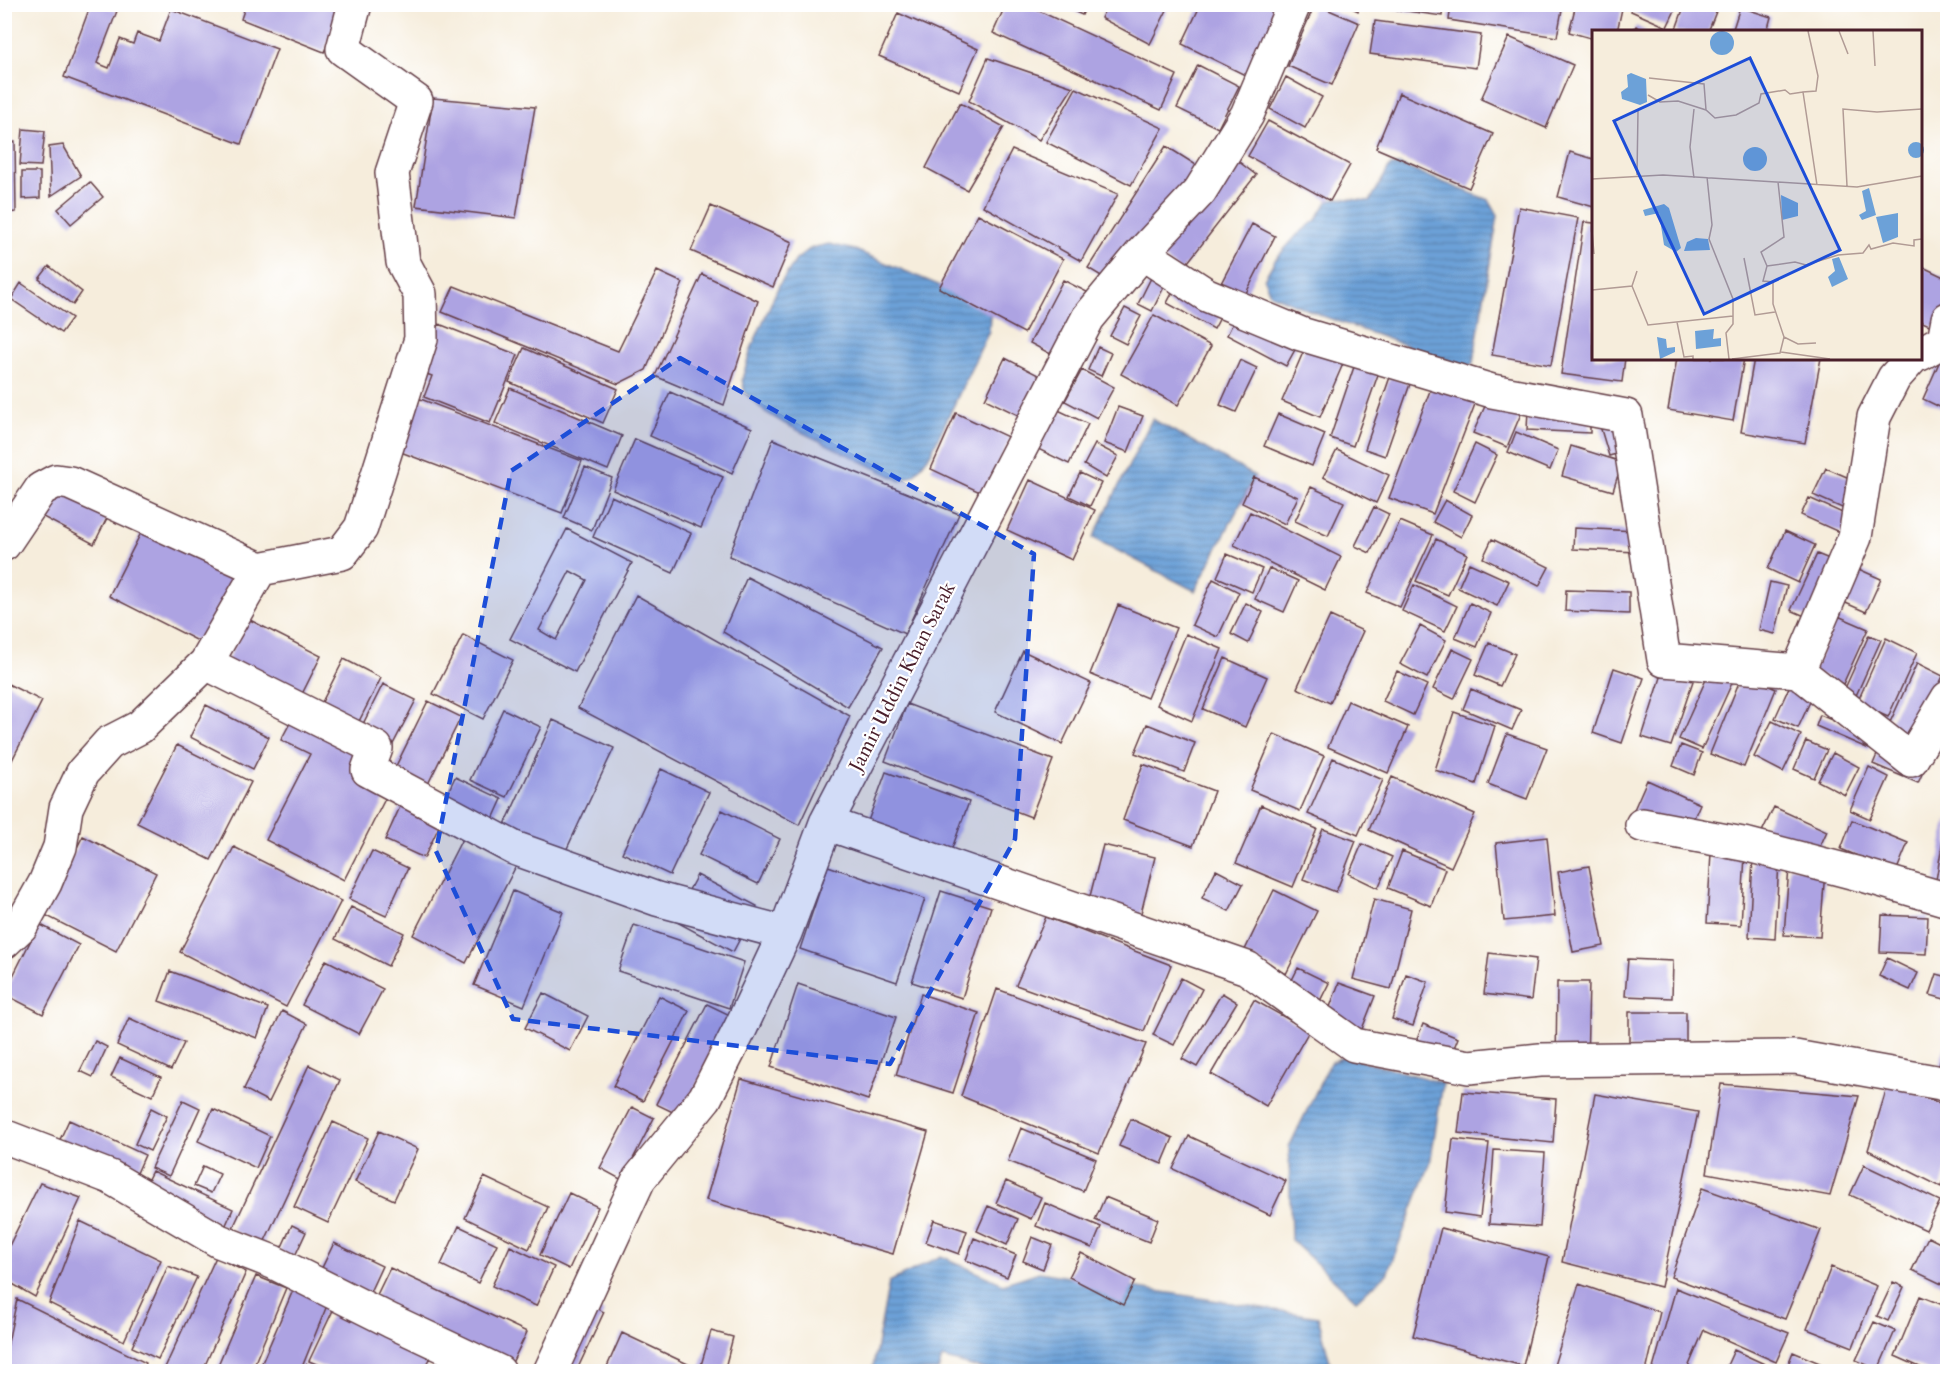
<svg xmlns="http://www.w3.org/2000/svg" width="1952" height="1376" viewBox="0 0 1952 1376" font-family="'IM FELL French Canon',serif">
  <style>
    .water { fill: url(#water-rules); stroke: #5b6082; stroke-width: 1.5 }
    .building { fill: #ada3e2; fill-rule: evenodd }
    .lines { fill: none; stroke-linecap: round; stroke-linejoin: round }
    .minor-casing { stroke: #643e46; stroke-width: 36 }
    .minor { stroke: #fff; stroke-width: 33 }
    .marked { fill: #1d4ed8; fill-opacity: 0.2; stroke: #1d4ed8; stroke-width: 4.5; stroke-dasharray: 12 8; stroke-linejoin: round }
    .labels { text-anchor: middle; dominant-baseline: central; stroke-width: 4.5; stroke-linejoin: round; paint-order: stroke }
    .street-label { font-size: 20px; fill: #4a1f2b; stroke: #fff }
    .inset-road { fill: none; stroke: #b19b95; stroke-width: 1.5 }
    .view { fill: #1d4ed8; fill-opacity: 0.15; stroke: #1d4ed8; stroke-width: 3 }
    .inset-edge { fill: none; stroke: #4a1f2b; stroke-width: 3 }
  </style>
  <defs>
    <pattern id="water-rules" width="6" height="5" patternUnits="userSpaceOnUse" patternTransform="scale(1.5)"><rect width="6" height="5" fill="#6ca1d8"/><path d="M0 2.5h6" fill="none" stroke="#5b83af"/></pattern>
  </defs>
  <rect width="100%" height="100%" fill="#fff"/>
  <filter id="ink" filterUnits="userSpaceOnUse"><feTurbulence type="fractalNoise" baseFrequency=".0167" numOctaves="2"/><feDisplacementMap in="SourceGraphic" scale="12" xChannelSelector="R" yChannelSelector="G"/><feConvolveMatrix kernelMatrix="1 2 1 2 8 2 1 2 1" color-interpolation-filters="sRGB"/></filter>
  <filter id="wash" filterUnits="userSpaceOnUse"><feTurbulence type="fractalNoise" baseFrequency=".008" numOctaves="4" result="noise"/><feDisplacementMap in="SourceGraphic" scale="24" xChannelSelector="R" yChannelSelector="G"/><feGaussianBlur stdDeviation="1.35" result="paint"/><feColorMatrix in="noise" values="0 0 0 0 0 0 0 0 0 0 0 0 0 0 0 0 0 1.4 0 .05"/><feComposite in="paint" operator="in"/></filter>
  <g filter="url(#wash)">
    <rect width="100%" height="100%" fill="#f6eddc"/>
    <!-- water -->
    <path class="water" d="M1399,165L1489,200L1498,216L1473,363L1471,366H1464L1323,316L1270,294L1264,279L1275,260L1297,235L1316,220L1327,202L1338,198L1370,201L1390,166Z
      M829,244L855,250L979,302L990,315L989,331L931,453L915,474L901,481L785,424L765,412L745,393L742,379L751,349L779,285L796,260L811,248Z
      M1152,419L1255,476L1195,591L1093,538Z
      M1344,1056L1443,1083L1430,1164L1387,1274L1356,1300L1291,1240L1289,1147L1330,1063Z
      M941,1256L1003,1284L1039,1272L1318,1317L1332,1369L1330,1372H993L942,1358L938,1371L872,1372L889,1282Z"/>
    <g id="blocks">
      <!-- building -->
      <path class="building" d="M91,4H100L117,11L97,63L109,68L120,39L133,44L137,33L159,41L171,9L277,49L241,144L64,77Z
        M246,4H339L343,6L324,52L241,19Z
        M1006,4H1024L1177,75L1161,110L993,33Z
        M1058,4H1087L1082,15Z
        M1108,4H1170L1150,44L1101,18Z
        M1201,4H1283L1247,76L1182,44Z
        M1315,4L1359,23L1332,85L1288,66Z
        M1344,4H1360L1358,11Z
        M1394,4H1443L1442,16L1393,9Z
        M1451,4H1563L1557,37L1449,20Z
        M1576,4H1623L1617,32H1594V39L1569,32Z
        M1634,4H1678L1667,27L1631,11Z
        M1685,4H1719L1708,32H1675Z
        M1740,7L1771,17L1767,32H1732Z
        M898,13L978,49L959,91L879,56Z
        M1375,21L1481,35L1476,68L1370,54Z
        M1636,26L1647,32H1633Z
        M1509,37L1573,65L1546,128L1481,99Z
        M988,58L1073,87L1039,140L969,101Z
        M1198,65L1239,86L1218,128L1177,108Z
        M1286,77L1322,97L1305,128L1270,109Z
        M1076,88L1163,128L1131,185L1046,142Z
        M1399,93L1493,134L1469,188L1376,148Z
        M433,98L535,107L516,218L416,206Z
        M960,103L1004,127L967,190L926,168Z
        M1268,121L1350,165L1330,201L1248,156Z
        M23,129L45,131L41,166L20,165Z
        M15,142L16,212L4,213V143Z
        M63,145L81,176L51,196L49,147Z
        M1166,146L1204,170L1126,291L1088,268Z
        M1012,150L1118,194L1081,261L983,206Z
        M1570,152L1594,159V207L1558,197Z
        M1234,158L1256,175L1181,271L1158,254Z
        M22,172H40V198L22,199Z
        M90,182L103,197L71,224L58,209Z
        M711,206L792,242L773,287L691,251Z
        M1519,207L1578,218L1551,365L1492,355Z
        M978,214L1063,259L1024,333L939,288Z
        M1584,222L1594,223V358H1625L1622,382L1561,374Z
        M1252,224L1275,236L1242,301L1218,289Z
        M49,266L82,292L73,305L39,279Z
        M1923,267L1948,279V316L1941,330L1920,321V272Z
        M657,271L683,283L646,370L618,384L442,312L454,286L618,351Z
        M702,274L758,301L724,405L655,376Z
        M1152,276L1166,283L1152,311L1138,304Z
        M1063,280L1091,294L1058,358L1030,343Z
        M21,283L72,318L61,333L11,299Z
        M1177,284L1224,310L1214,329L1167,303Z
        M1125,308L1141,316L1126,344L1110,336Z
        M1154,315L1211,346L1178,405L1121,374Z
        M1237,315L1297,346L1286,366L1227,335Z
        M439,324L518,355L490,423L424,397L432,376L421,372Z
        M1308,341L1346,357L1320,417L1282,401Z
        M1098,347L1111,353L1101,376L1088,370Z
        M524,348L618,389L603,423L509,382Z
        M1942,356L1948,359V411L1923,399Z
        M1005,358L1044,378L1024,418L985,399Z
        M1357,358L1381,366L1353,446L1330,438Z
        M1677,358H1744L1733,421L1668,410Z
        M1754,358H1821L1805,443L1741,432Z
        M1240,360L1257,368L1236,412L1220,405Z
        M1082,370L1114,387L1097,418L1065,401Z
        M1390,377L1410,384L1385,456L1365,449Z
        M1433,383L1477,399L1433,514L1389,498Z
        M510,388L622,436L608,470L495,423Z
        M670,392L752,428L732,473L650,436Z
        M1490,395L1523,409L1507,447L1473,433Z
        M418,398L582,461L562,513L398,451Z
        M1118,407L1143,416L1128,452L1104,443Z
        M1056,409L1088,424L1069,464L1038,449Z
        M1528,409L1590,411V433L1527,430Z
        M956,413L1010,438L984,494L931,469Z
        M1278,414L1325,434L1312,466L1264,446Z
        M1620,421L1627,451L1609,456L1600,426Z
        M1516,432L1558,450L1550,470L1508,452Z
        M635,439L723,477L701,528L613,490Z
        M773,439L959,514L905,634L729,556Z
        M1095,444L1118,456L1106,478L1084,465Z
        M1475,444L1497,455L1475,502L1453,491Z
        M1571,446L1622,462L1613,491L1562,476Z
        M1337,450L1389,475L1376,503L1323,477Z
        M585,467L612,478L592,530L564,518Z
        M1826,468L1863,484L1851,512L1813,495Z
        M1080,473L1101,483L1090,506L1069,496Z
        M1254,477L1298,497L1285,524L1242,503Z
        M62,480L113,506L94,544L43,517Z
        M1030,480L1095,510L1072,560L1007,530Z
        M1311,487L1344,502L1328,536L1295,521Z
        M611,496L691,533L673,573L593,537Z
        M1809,498L1858,520L1850,537L1801,515Z
        M1445,500L1472,515L1461,537L1433,522Z
        M1374,507L1389,514L1370,553L1355,546Z
        M1250,512L1341,557L1325,590L1234,545Z
        M148,519L245,568L206,645L109,596Z
        M1400,521L1433,535L1400,607L1367,593Z
        M1574,528L1636,531V552L1573,549Z
        M567,529L632,563L575,672L510,639ZM570,571L587,580L556,640L539,630Z
        M1785,531L1815,545L1798,583L1768,569Z
        M1436,539L1467,554L1448,595L1416,581Z
        M1492,539L1549,567L1539,586L1483,558Z
        M1227,554L1262,569L1252,592L1217,577Z
        M1817,554L1839,563L1814,620L1791,610Z
        M1469,563L1509,581L1497,606L1458,588Z
        M1854,567L1881,579L1866,612L1839,600Z
        M1269,568L1298,581L1284,612L1255,599Z
        M747,577L883,647L848,707L723,632Z
        M1213,579L1239,592L1218,637L1192,625Z
        M1770,582L1787,586L1775,634L1759,630Z
        M1414,585L1457,606L1445,631L1402,611Z
        M1566,590L1629,592V614L1565,611Z
        M636,595L850,716L799,825L578,708Z
        M1246,603L1263,612L1248,643L1231,634Z
        M1470,603L1491,613L1477,647L1455,638Z
        M1118,605L1176,628L1147,698L1090,674Z
        M1330,616L1363,631L1330,703L1297,688Z
        M1838,616L1868,629L1843,684L1813,671Z
        M248,619L321,656L300,698L227,661Z
        M1420,626L1446,640L1427,678L1400,664Z
        M1186,634L1222,649L1192,721L1157,705Z
        M463,635L513,660L483,719L433,694Z
        M1869,635L1881,640L1854,700L1842,695Z
        M1886,638L1917,653L1888,717L1857,703Z
        M1489,643L1515,654L1500,686L1475,675Z
        M1452,649L1473,659L1454,699L1433,689Z
        M1023,651L1091,683L1062,744L995,712Z
        M1225,658L1267,677L1245,727L1203,709Z
        M344,659L381,678L354,731L317,712Z
        M1917,663L1943,676L1913,741L1887,729Z
        M1614,668L1644,678L1622,743L1593,733Z
        M1397,671L1427,685L1413,715L1383,701Z
        M1663,671L1693,681L1671,746L1642,737Z
        M1709,673L1732,683L1702,749L1679,739Z
        M1742,675L1776,689L1744,767L1710,754Z
        M4,682L42,701L4,776Z
        M1791,683L1814,693L1798,728L1775,718Z
        M383,684L416,700L390,750L358,734Z
        M1471,689L1521,710L1512,730L1463,709Z
        M428,701L461,717L427,786L394,770Z
        M1348,701L1408,727L1388,773L1328,747Z
        M907,704L1053,760L1031,817L885,761Z
        M206,705L269,737L253,769L190,737Z
        M503,709L541,727L507,797L470,780Z
        M297,710L376,750L387,795L344,880L266,840L310,754L281,740Z
        M1454,712L1495,726L1476,784L1435,770Z
        M1820,715L1874,738L1869,749L1816,726Z
        M553,720L614,748L563,857L503,829Z
        M1772,721L1801,735L1783,772L1754,757Z
        M1147,724L1195,743L1184,772L1135,753Z
        M1274,734L1324,756L1300,811L1250,790Z
        M1507,734L1547,748L1527,799L1488,784Z
        M1806,741L1827,750L1814,778L1794,769Z
        M177,745L251,782L211,860L137,823Z
        M1681,745L1702,753L1694,775L1673,766Z
        M1879,750L1924,770L1918,783L1873,764Z
        M1833,753L1859,767L1845,795L1818,781Z
        M1333,758L1383,780L1358,835L1308,814Z
        M1143,764L1214,791L1193,846L1123,820Z
        M1869,767L1889,777L1870,819L1850,810Z
        M661,769L709,792L670,875L622,853Z
        M886,772L969,802L947,862L864,832Z
        M455,777L502,799L488,830L441,807Z
        M1392,777L1475,814L1451,867L1369,830Z
        M1647,780L1700,804L1685,838L1632,814Z
        M404,798L444,816L424,858L385,840Z
        M1261,805L1317,829L1293,887L1236,863Z
        M1774,807L1827,831L1812,864L1758,840Z
        M722,810L780,839L758,884L699,855Z
        M1852,820L1908,843L1896,872L1841,849Z
        M1946,821H1948V888L1935,886Z
        M1323,829L1356,841L1336,892L1303,879Z
        M83,836L156,873L116,951L43,914Z
        M1547,837L1555,916L1504,921L1496,843Z
        M462,839L516,866L466,963L413,935Z
        M1362,844L1392,857L1378,888L1349,874Z
        M1103,845L1155,857L1140,917L1088,904Z
        M234,847L341,901L286,1007L180,952Z
        M372,851L408,868L386,916L349,899Z
        M1402,851L1445,869L1431,906L1388,888Z
        M1711,853L1745,855L1741,925L1707,923Z
        M1753,858L1779,860L1775,939L1749,937Z
        M828,866L925,899L897,982L800,949Z
        M1589,866L1604,946L1573,952L1558,872Z
        M1789,867L1825,870L1820,937L1784,935Z
        M1216,870L1243,884L1229,911L1202,898Z
        M697,875L757,906L733,952L673,920Z
        M1274,890L1317,911L1286,974L1243,954Z
        M513,891L563,912L524,1006L474,985Z
        M941,891L991,907L962,998L912,982Z
        M1374,899L1411,909L1391,989L1353,979Z
        M351,907L404,933L388,966L335,939Z
        M1882,915L1928,917L1926,954L1880,952Z
        M1046,917L1171,965L1144,1031L1016,985Z
        M39,924L79,945L43,1014L4,994Z
        M634,925L744,962L729,1008L618,971Z
        M1489,953L1536,959L1531,1000L1484,994Z
        M1887,958L1918,973L1910,990L1879,976Z
        M1628,959L1673,961L1672,998L1625,996Z
        M326,960L383,989L359,1034L302,1005Z
        M1298,968L1329,983L1318,1005L1287,990Z
        M170,971L268,1008L257,1038L159,1001Z
        M1406,974L1428,982L1413,1026L1392,1019Z
        M1937,974L1948,977V1000L1930,995Z
        M1181,978L1202,989L1174,1045L1153,1035Z
        M1557,982H1589L1587,1064H1556Z
        M1339,983L1375,996L1362,1029L1327,1015Z
        M798,984L896,1017L868,1100L771,1067Z
        M997,989L1146,1044L1099,1153L961,1096Z
        M543,993L588,1016L570,1051L525,1028Z
        M1222,993L1237,1002L1197,1067L1182,1059Z
        M921,994L979,1013L953,1093L896,1075Z
        M659,996L689,1011L643,1101L613,1086Z
        M1254,1000L1309,1031L1266,1106L1211,1074Z
        M707,1004L732,1016L681,1116L656,1104Z
        M282,1011L307,1024L269,1102L244,1089Z
        M1629,1012H1686V1048H1629Z
        M129,1018L184,1043L171,1070L117,1045Z
        M1423,1024L1458,1038L1445,1070L1410,1057Z
        M1947,1038H1948V1069L1939,1066Z
        M95,1041L107,1047L93,1077L80,1071Z
        M120,1058L161,1077L152,1096L111,1077Z
        M309,1065L340,1080L263,1245L232,1230Z
        M741,1079L928,1132L893,1254L706,1200Z
        M1889,1081L1948,1107V1163L1941,1187L1868,1150Z
        M1721,1084L1859,1096L1830,1196L1707,1173Z
        M1463,1092L1556,1099L1553,1143L1458,1133Z
        M1595,1094L1698,1112L1661,1287L1562,1262Z
        M183,1100L200,1108L169,1176L151,1168Z
        M632,1107L654,1118L622,1180L600,1168Z
        M151,1108L167,1116L150,1151L135,1144Z
        M213,1109L270,1136L256,1168L198,1141Z
        M1131,1119L1173,1138L1162,1164L1119,1146Z
        M69,1120L145,1155L133,1182L57,1146Z
        M333,1122L368,1138L328,1223L294,1207Z
        M1021,1128L1096,1159L1083,1191L1008,1161Z
        M379,1131L418,1149L394,1200L355,1182Z
        M1189,1136L1286,1181L1270,1215L1173,1169Z
        M1453,1139L1489,1143L1480,1217L1445,1212Z
        M1494,1150L1545,1153L1540,1227L1489,1224Z
        M1864,1165L1940,1201L1926,1230L1850,1195Z
        M203,1166L220,1174L211,1193L194,1186Z
        M152,1171L233,1209L225,1227L143,1189Z
        M484,1177L548,1207L529,1249L465,1218Z
        M1006,1181L1041,1197L1031,1219L996,1203Z
        M40,1183L81,1198L35,1297L4,1279V1256Z
        M1702,1188L1821,1230L1785,1319L1671,1277Z
        M569,1193L598,1207L569,1269L540,1255Z
        M1105,1197L1158,1219L1149,1242L1095,1220Z
        M1045,1203L1101,1227L1092,1248L1036,1226Z
        M988,1206L1018,1219L1007,1245L977,1231Z
        M934,1220L967,1231L959,1254L926,1242Z
        M80,1221L161,1260L124,1341L49,1303Z
        M292,1225L306,1232L294,1258L280,1251Z
        M459,1226L497,1244L478,1283L441,1265Z
        M1441,1228L1549,1257L1523,1366L1413,1336Z
        M1032,1237L1052,1245L1043,1269L1023,1261Z
        M1928,1237L1948,1247V1287L1912,1270Z
        M974,1238L1016,1255L1007,1277L966,1260Z
        M334,1243L382,1266L369,1294L320,1272Z
        M510,1246L554,1267L536,1306L492,1286Z
        M1081,1253L1135,1281L1123,1305L1069,1277Z
        M216,1257L246,1272L202,1372H163Z
        M168,1266L197,1277L158,1359L132,1347Z
        M1831,1267L1877,1286L1853,1347L1807,1329Z
        M390,1268L527,1332L510,1367L373,1303Z
        M256,1276L286,1288L251,1372H215Z
        M1893,1282L1904,1287L1888,1321L1877,1316Z
        M1579,1284L1660,1312L1646,1372H1552Z
        M294,1288L328,1303L300,1372H258Z
        M1676,1288L1789,1333L1776,1362L1704,1330L1687,1370L1691,1372H1652Z
        M1920,1296L1948,1307V1372H1931L1895,1356Z
        M17,1299L146,1363L142,1372H4V1362Z
        M336,1304L432,1355L423,1372H336L309,1361Z
        M593,1306L604,1312L576,1372H569L564,1369Z
        M1874,1322L1895,1331L1878,1370L1856,1360Z
        M711,1331L733,1337L724,1372H699Z
        M622,1333L694,1367L692,1372H612L606,1369Z
        M1734,1350L1773,1368L1772,1372H1724Z
        M1793,1352L1839,1371V1372H1785Z
        M448,1360L472,1372H442Z
        M307,1364L324,1371V1372H304Z"/>
    </g>
  </g>
  <g filter="url(#ink)">
    <use href="#blocks" fill-opacity="0" stroke="#643e46" stroke-width="1.5"/>
    <g class="lines">
      <!-- minor casing -->
      <g class="minor-casing">
        <path id="minor" d="M1142,253L1207,295L1301,334L1492,391L1626,416L1664,660L1798,671L1911,760L1948,698
          M1920,354L1944,340L1948,319
          M4,544L41,489L56,481L70,483L260,569
          M206,663L376,748L368,770L514,848L657,899L785,933
          M1798,671L1855,537L1874,417L1894,378L1912,358
          M826,823L1247,968L1354,1045L1469,1067L1540,1060L1795,1057L1941,1083L1948,1086
          M1642,825L1748,845L1863,875L1948,900
          M4,942L21,926L45,883L60,847L66,808L83,772L109,743L140,727L206,663L260,569L342,553L361,528L421,339L420,294L403,262L392,173L416,101L343,49L355,4
          M6,1137L110,1177L219,1241L273,1262L391,1321L499,1372
          M550,1372L639,1179L705,1098L741,1027L785,933L826,823L1088,318L1142,253L1200,191L1247,115L1294,4"/>
      </g>
      <!-- minor -->
      <use href="#minor" class="minor"/>
    </g>
  </g>
  <!-- marked area -->
  <path class="marked" d="M680,358L1034,554L1015,839L890,1064L513,1019L436,851L511,471Z"/>
  <g class="labels">
    <!-- street labels -->
    <g class="street-label">
      <text transform="translate(902 677) rotate(-63)">Jamir Uddin Khan Sarak</text>
    </g>
  </g>
  <!-- overview -->
  <g transform="translate(1592 30)">
    <rect width="330" height="330" fill="#f6eddc"/>
    <path d="M118 13a12 12 0 1 1 24 0a12 12 0 1 1-24 0ZM39,43L54,49L55,72L48,75L30,69L29,62L36,57L35,45ZM316 120a8 8 0 1 1 16 0a8 8 0 1 1-16 0ZM151 129a12 12 0 1 1 24 0a12 12 0 1 1-24 0ZM277,158L284,185L270,190L267,185L274,181L270,161ZM189,165L206,173V186L190,190ZM72,174L77,178L89,218L84,222L72,215L67,183L53,186L51,180ZM306,183V207L291,213L284,187ZM104,208L116,209L118,220L92,221L95,212ZM247,227L256,249L240,257L236,247L243,241L240,229ZM122,299L121,309L129,308V316L104,319L103,301ZM65,307L74,309L75,318L83,317V322L68,329Z" fill="#6ca1d8"/>
    <path class="inset-road" d="M216,1L226,46L224,61L211,62L225,155M247,1L256,24M281,1L283,36M57,48L112,54L114,80M56,65L68,72L86,71L114,80L123,88L144,85L167,73L169,64L193,60L198,64L211,62M102,79L98,117L102,148M45,145L46,81M115,147L120,195L117,209L141,269V294L134,303L137,329M0,149L71,145L265,157L330,146M255,156L251,79L285,82L330,79M0,201L2,224M152,228L163,285L183,282M175,236L203,232L214,235L246,225L271,223L277,215L279,219L301,213L322,216V210L330,209M40,256L56,295L141,286M0,260L40,256L45,241M85,292L92,327L101,326V329M192,307L206,314L224,313M189,322L238,329M140,329L188,323L192,307L181,274V252L171,251L175,236L169,222L192,207L186,152"/>
    <path class="view" d="M158,28L248,220L112,284L22,91Z"/>
    <rect width="330" height="330" class="inset-edge"/>
  </g>
  <!-- margin -->
  <rect width="1952" height="1376" fill="none" stroke="#fff" stroke-width="24"/>
</svg>
